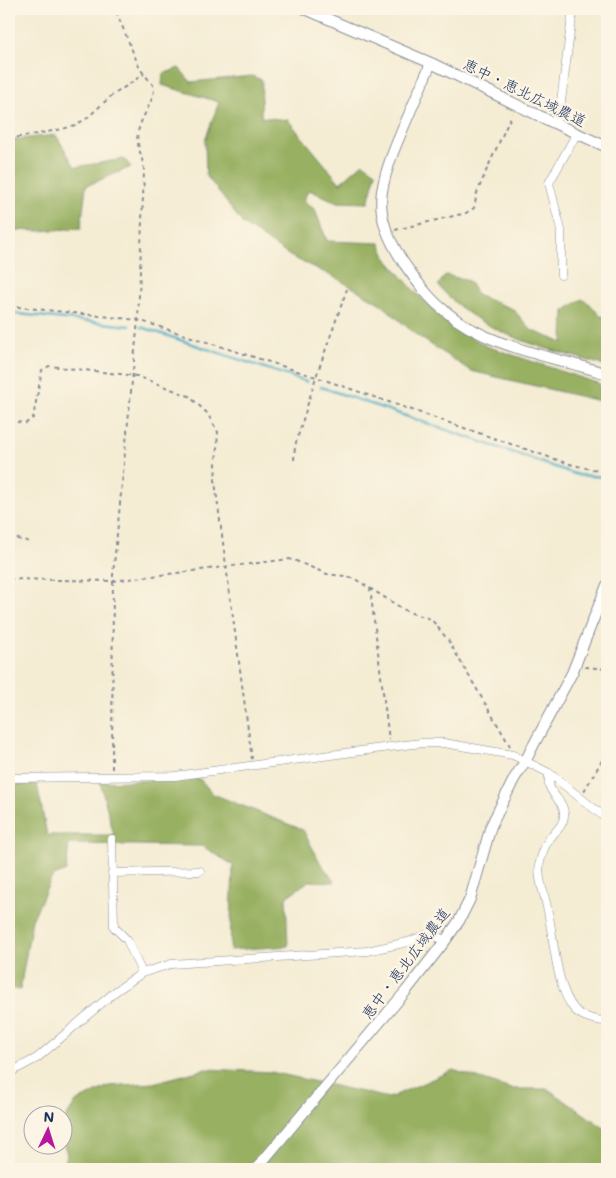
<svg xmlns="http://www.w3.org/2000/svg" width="616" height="1178" viewBox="0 0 616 1178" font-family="Mali,'Klee One',sans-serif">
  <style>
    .forest { fill: #98b062; stroke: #5a7060 }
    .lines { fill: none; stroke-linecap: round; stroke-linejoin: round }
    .stream { stroke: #47abc7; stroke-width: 2.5 }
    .street-casing { stroke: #888e98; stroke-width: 9 }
    .secondary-casing { stroke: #888e98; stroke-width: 12 }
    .path { stroke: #888e98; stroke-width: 2; stroke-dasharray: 4 4; stroke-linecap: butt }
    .street { stroke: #fff; stroke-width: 8 }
    .secondary { stroke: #fff; stroke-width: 10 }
    .labels { text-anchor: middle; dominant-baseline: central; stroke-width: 5; stroke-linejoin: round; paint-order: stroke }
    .street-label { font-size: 15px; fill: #1b2f5e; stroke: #fcf5e5 }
  </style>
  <rect width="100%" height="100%" fill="#fcf5e5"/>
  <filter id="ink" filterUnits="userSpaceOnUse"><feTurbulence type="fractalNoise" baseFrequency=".02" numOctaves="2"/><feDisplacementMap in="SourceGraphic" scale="10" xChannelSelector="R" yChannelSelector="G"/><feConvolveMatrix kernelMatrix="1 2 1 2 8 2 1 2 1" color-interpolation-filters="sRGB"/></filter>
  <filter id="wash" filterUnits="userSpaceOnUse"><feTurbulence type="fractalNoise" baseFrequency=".0096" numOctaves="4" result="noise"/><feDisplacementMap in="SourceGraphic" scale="20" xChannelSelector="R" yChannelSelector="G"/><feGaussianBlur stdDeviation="1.12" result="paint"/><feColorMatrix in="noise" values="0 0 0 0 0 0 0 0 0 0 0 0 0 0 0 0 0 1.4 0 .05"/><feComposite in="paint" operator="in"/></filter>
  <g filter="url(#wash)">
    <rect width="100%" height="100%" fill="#f4ecd3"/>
    <!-- forest -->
    <path class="forest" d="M179,68L191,82L252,76L262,80L261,117L288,120L340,183L363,163L376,172L368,203L337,202L309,190L303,200L315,210L327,241L380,243L387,259L416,293L449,323L486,346L600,384V401L471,371L415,334L381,304L338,279L290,256L243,224L206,175L205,140L219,102L162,85L163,74Z
      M56,135L75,167L124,159L131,167L86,186L81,228L41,231L9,230V140Z
      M446,275L469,281L478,296L513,309L531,330L563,343L564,311L582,299L590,304L600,316L607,317V366C549,349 478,335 438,285Z
      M200,779L213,794L303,830L321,864L335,882L309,881L286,897L288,946L230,950L233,865L202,846L69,844L66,871L52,877L32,920L20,990L9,988V785L37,784L47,835H114L100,782Z
      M206,1069L271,1072L389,1098L453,1070L511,1089H548L607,1130V1169H62L67,1154L63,1142V1122L76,1102L109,1086L153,1083Z"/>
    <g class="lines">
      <!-- stream -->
      <path class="stream" d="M9,313L130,326
        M141,327L307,382
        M321,387L578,475L607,477"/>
    </g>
  </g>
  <g filter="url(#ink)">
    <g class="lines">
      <!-- street casing -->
      <g class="street-casing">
        <path id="street" d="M554,123L560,109L573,9
          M561,275V230L549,183L577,133
          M549,773C549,777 549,781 549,785C552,796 565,803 564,815C564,825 556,831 550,838C545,845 542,853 540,862C537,878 544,892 547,907C554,935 555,988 575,1010C583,1018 597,1020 607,1022
          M9,778L175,776L390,747L421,743H444L513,755L549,773L607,819
          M112,839L114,927L127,940L142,973
          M112,873L200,871
          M9,1073L37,1058L116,991L142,973L171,964L367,951L408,942L431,933L445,941"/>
      </g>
      <!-- secondary casing -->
      <g class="secondary-casing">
        <path id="secondary" d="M305,9L431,63L554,123L607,147
          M431,63C422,84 413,105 404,126C395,147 386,168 382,191C378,218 389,240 403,262C415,279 428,298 445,311C490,349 553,356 607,374
          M256,1169L406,991L445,941L459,921L470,899L491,826L514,779L526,760L533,746L572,673L607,585"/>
      </g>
      <!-- path -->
      <path class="path" d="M9,139L63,129L75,125L86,119L110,97L144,74
        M395,230L466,213L474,208L477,193L487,169L512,114
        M9,306L138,320L316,377L566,463L590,469L607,470
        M9,421L26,423L33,418L42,370L49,366L137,376L189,396L207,413L218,432L215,480L217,498L252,759
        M294,460L295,446L316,377L347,289
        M9,537L31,542
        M9,579L113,581L289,559L296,561L327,574L344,576L355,579L408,612L431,619L448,640L510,746
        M370,588L389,740
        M585,667L607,669
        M112,769L113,575L138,320L144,172C144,158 135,145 138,132C141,117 152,105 154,90L153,85L140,69L115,9
        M584,791L607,752"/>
      <!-- street -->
      <use href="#street" class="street"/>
      <!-- secondary -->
      <use href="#secondary" class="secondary"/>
    </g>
  </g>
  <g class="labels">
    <!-- street labels -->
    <g class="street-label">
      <text transform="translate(525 92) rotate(26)">恵中・恵北広域農道</text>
      <text transform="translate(405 963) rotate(-53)">恵中・恵北広域農道</text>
    </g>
  </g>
  <!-- margin -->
  <rect width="616" height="1178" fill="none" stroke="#fcf5e5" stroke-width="30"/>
  <!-- north arrow -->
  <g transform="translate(48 1130) rotate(4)"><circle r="24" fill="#fcf5e5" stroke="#a2a6af"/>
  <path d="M0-4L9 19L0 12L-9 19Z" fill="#b5179e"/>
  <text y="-8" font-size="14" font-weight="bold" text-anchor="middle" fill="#1b2f5e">N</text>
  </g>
</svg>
